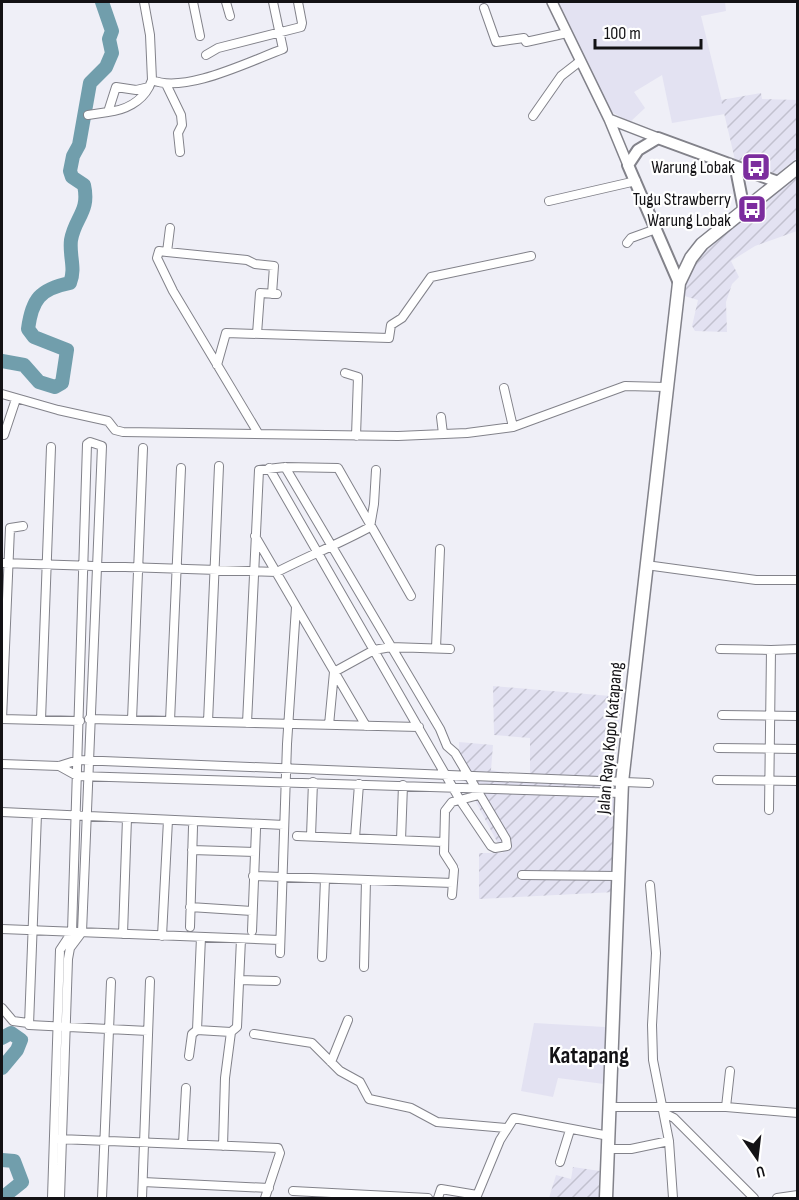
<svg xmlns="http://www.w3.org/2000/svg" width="799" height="1200" viewBox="0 0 799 1200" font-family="'Sofia Sans Condensed',sans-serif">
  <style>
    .built { fill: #e3e2f2 }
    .industrial { fill: url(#industrial-furrows) }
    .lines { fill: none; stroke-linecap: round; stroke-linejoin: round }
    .river { stroke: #719eac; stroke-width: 14 }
    .minor-casing { stroke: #82828a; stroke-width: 10 }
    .tertiary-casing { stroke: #82828a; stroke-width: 12 }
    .secondary-casing { stroke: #82828a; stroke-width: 14 }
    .primary-casing { stroke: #82828a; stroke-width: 15 }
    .minor { stroke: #fff; stroke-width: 8 }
    .tertiary { stroke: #fff; stroke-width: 9 }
    .secondary { stroke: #fff; stroke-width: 10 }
    .primary { stroke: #fff; stroke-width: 12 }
    .labels { text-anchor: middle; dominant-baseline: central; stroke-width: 4.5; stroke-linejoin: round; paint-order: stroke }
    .poi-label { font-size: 18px; fill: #131215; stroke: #fff; text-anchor: end }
    .street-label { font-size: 18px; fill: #131215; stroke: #fff }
    .district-label { font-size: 24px; font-weight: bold; fill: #131215; stroke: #fff }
  </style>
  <defs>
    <pattern id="industrial-furrows" width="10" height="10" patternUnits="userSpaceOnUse" patternTransform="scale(1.5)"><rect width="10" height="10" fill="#e3e2f2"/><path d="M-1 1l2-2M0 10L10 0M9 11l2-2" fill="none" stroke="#c2c1cf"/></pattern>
  </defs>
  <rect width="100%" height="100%" fill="#efeff7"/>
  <!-- built -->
  <path class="built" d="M552,2H725L726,11L701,16L725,114L672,123L662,75L634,92L645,108L630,122L606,109Z
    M534,1023L605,1027L604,1084L558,1078L553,1097L521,1091Z"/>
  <!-- industrial -->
  <path class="industrial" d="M761,93L762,99L797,100V158L777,174L735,160L721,100Z
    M797,177V231L755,246L731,261L739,277L732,284L726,302L727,332L695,331L692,326L698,300L681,295L696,260L744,214Z
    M493,686L622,697L614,772L615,892L479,899V853H503L460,772L459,742L493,745L491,770L530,777V738L494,735Z
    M573,1167L600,1171L599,1198H549L556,1175L571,1179Z"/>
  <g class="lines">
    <!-- river -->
    <path class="river" d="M2,361L24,365L39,382L55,387L62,383L67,350L34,337L28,329C32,299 40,289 70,283C76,268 69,256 71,240C75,217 90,212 84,185L72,177L70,171L73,156L79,145L90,83L106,67L112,53L109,39L112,31L102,2
      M2,1038L11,1033L21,1040L17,1050L2,1068
      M2,1160L14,1161L22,1182L2,1198"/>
    <!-- minor casing -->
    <g class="minor-casing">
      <path id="minor" d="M193,2L200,36
        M226,2L230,16
        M484,8L496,42L524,38L526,42L567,33
        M206,55L218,48L301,27L302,23L298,2
        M152,80C185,94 250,61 283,49L273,2
        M166,84L181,115L182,125L178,133L180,152
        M108,112C125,110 141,102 149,87
        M88,115L108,112L116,87L136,90L149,87L152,80L150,35L144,2
        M533,116L561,76L579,62
        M549,201L636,181
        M170,228L167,252L247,260L255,264L274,266L272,294
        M627,243L631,238L656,229
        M167,252L159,251L157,258L173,291L258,433
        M257,334L260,293L277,294
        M217,365L226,333L389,338L391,325L402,318L431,277L531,256
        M345,373L358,377L356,436
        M504,388L513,427
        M2,394L58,410L108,421L115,430L123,432L398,436L467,433L513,427L625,386L666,387
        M441,417L443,434
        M4,435L16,399
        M269,468L460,800L491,846L495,848L507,846L506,839L455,753L447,746L440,729L285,467
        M255,536L366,726
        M2,563L277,572C308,556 339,544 370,527L374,504L376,470
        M646,565L756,580H798
        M436,648L440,549
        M720,649L771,650
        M722,715L798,716
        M2,719L10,528L23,526
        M2,719L80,721
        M89,719L419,727
        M41,720L51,447
        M132,720L143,448
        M170,721L181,468
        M208,722L219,466
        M247,723L259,470L285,467L338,468L411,596
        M329,725L334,672L374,650L391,647L450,649
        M718,748L798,749
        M2,764L59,766L78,760L649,783
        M59,766L77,776L621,793
        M717,780L798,781
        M769,810L771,650L798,649
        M2,812L284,825
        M37,814L29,1025L148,1031
        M297,836L443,842
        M311,836L313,782
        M355,838L359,784
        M401,840L403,785
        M192,850L255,852
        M453,867L444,853L445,811L452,802L479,795
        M522,875L618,876
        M253,876L453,883
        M650,885L656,953L652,1025L653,1060L669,1141L673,1198
        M452,895L454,870
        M190,907L252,911
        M190,927L193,827
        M2,929L280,940
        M252,931L256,829
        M123,934L127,818
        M162,936L168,820
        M280,953L287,744L296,607
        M322,957L325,879
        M364,967L366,880
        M239,980L276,981
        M2,1008L13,1021L28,1023
        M197,1030L231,1032L237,1027L241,939
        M254,1034L312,1043L340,1071L360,1082L369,1099L411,1108L437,1122L506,1128
        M189,1056L192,1034L197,1030L201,937
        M331,1062L348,1020
        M610,1107H726L798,1113
        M726,1107L730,1071
        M664,1113L674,1118L754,1198
        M59,1139L278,1148L280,1153L265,1198
        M183,1144L186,1088
        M223,1146L225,1078L231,1032
        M608,1149H631L669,1141
        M560,1162L570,1130
        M143,1182L269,1188
        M293,1191L428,1198
        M52,1198L60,950L72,932L87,444L90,442L102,446L82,932L70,948L68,959L60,1198
        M102,1198L111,982
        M142,1198L150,981
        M438,1198L441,1189L477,1195
        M476,1198L500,1140L514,1118L609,1136
        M777,1198L798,1195"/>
    </g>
    <!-- tertiary casing -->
    <g class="tertiary-casing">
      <path id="tertiary" d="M552,2L609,119L628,165
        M609,119L658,138"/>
    </g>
    <!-- secondary casing -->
    <g class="secondary-casing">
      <path id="secondary" d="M736,169L744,210
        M679,283L628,165L638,150L658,138L778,182"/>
    </g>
    <!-- primary casing -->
    <g class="primary-casing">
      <path id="primary" d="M606,1198L622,782L679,283L691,258L702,244L798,167"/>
    </g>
    <!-- minor -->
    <use href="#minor" class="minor"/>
    <!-- tertiary -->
    <use href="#tertiary" class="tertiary"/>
    <!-- secondary -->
    <use href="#secondary" class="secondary"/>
    <!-- primary -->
    <use href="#primary" class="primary"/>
  </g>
  <!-- icons -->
  <defs>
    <g id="bus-square" transform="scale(1.5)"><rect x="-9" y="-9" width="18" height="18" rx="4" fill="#7c2d9e" stroke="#fff"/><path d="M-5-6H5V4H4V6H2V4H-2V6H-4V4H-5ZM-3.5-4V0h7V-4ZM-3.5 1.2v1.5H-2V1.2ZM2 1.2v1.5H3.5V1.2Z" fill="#fff"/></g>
  </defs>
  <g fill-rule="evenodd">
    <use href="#bus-square" x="756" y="167"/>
    <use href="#bus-square" x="752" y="209"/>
  </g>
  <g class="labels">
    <!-- poi labels -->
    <g class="poi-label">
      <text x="735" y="167">Warung Lobak</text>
      <text x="731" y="199">Tugu Strawberry<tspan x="731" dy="21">Warung Lobak</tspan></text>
    </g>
    <!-- street labels -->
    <g class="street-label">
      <text transform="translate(610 738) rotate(-85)">Jalan Raya Kopo Katapang</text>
    </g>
    <!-- district labels -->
    <g class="district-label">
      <text x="589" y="1055">Katapang</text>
    </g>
  </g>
  <!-- border -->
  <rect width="799" height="1200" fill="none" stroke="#131215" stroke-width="6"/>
  <!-- north arrow -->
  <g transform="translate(757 1158) rotate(166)" stroke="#ffffff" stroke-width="4.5" paint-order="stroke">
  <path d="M0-4.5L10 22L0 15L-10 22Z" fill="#131215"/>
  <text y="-9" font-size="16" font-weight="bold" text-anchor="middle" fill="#131215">U</text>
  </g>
  <!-- scale -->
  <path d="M595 39v9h106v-9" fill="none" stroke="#131215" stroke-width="3"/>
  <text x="604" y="39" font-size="18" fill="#131215" stroke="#ffffff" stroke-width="4.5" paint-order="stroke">100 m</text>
</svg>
